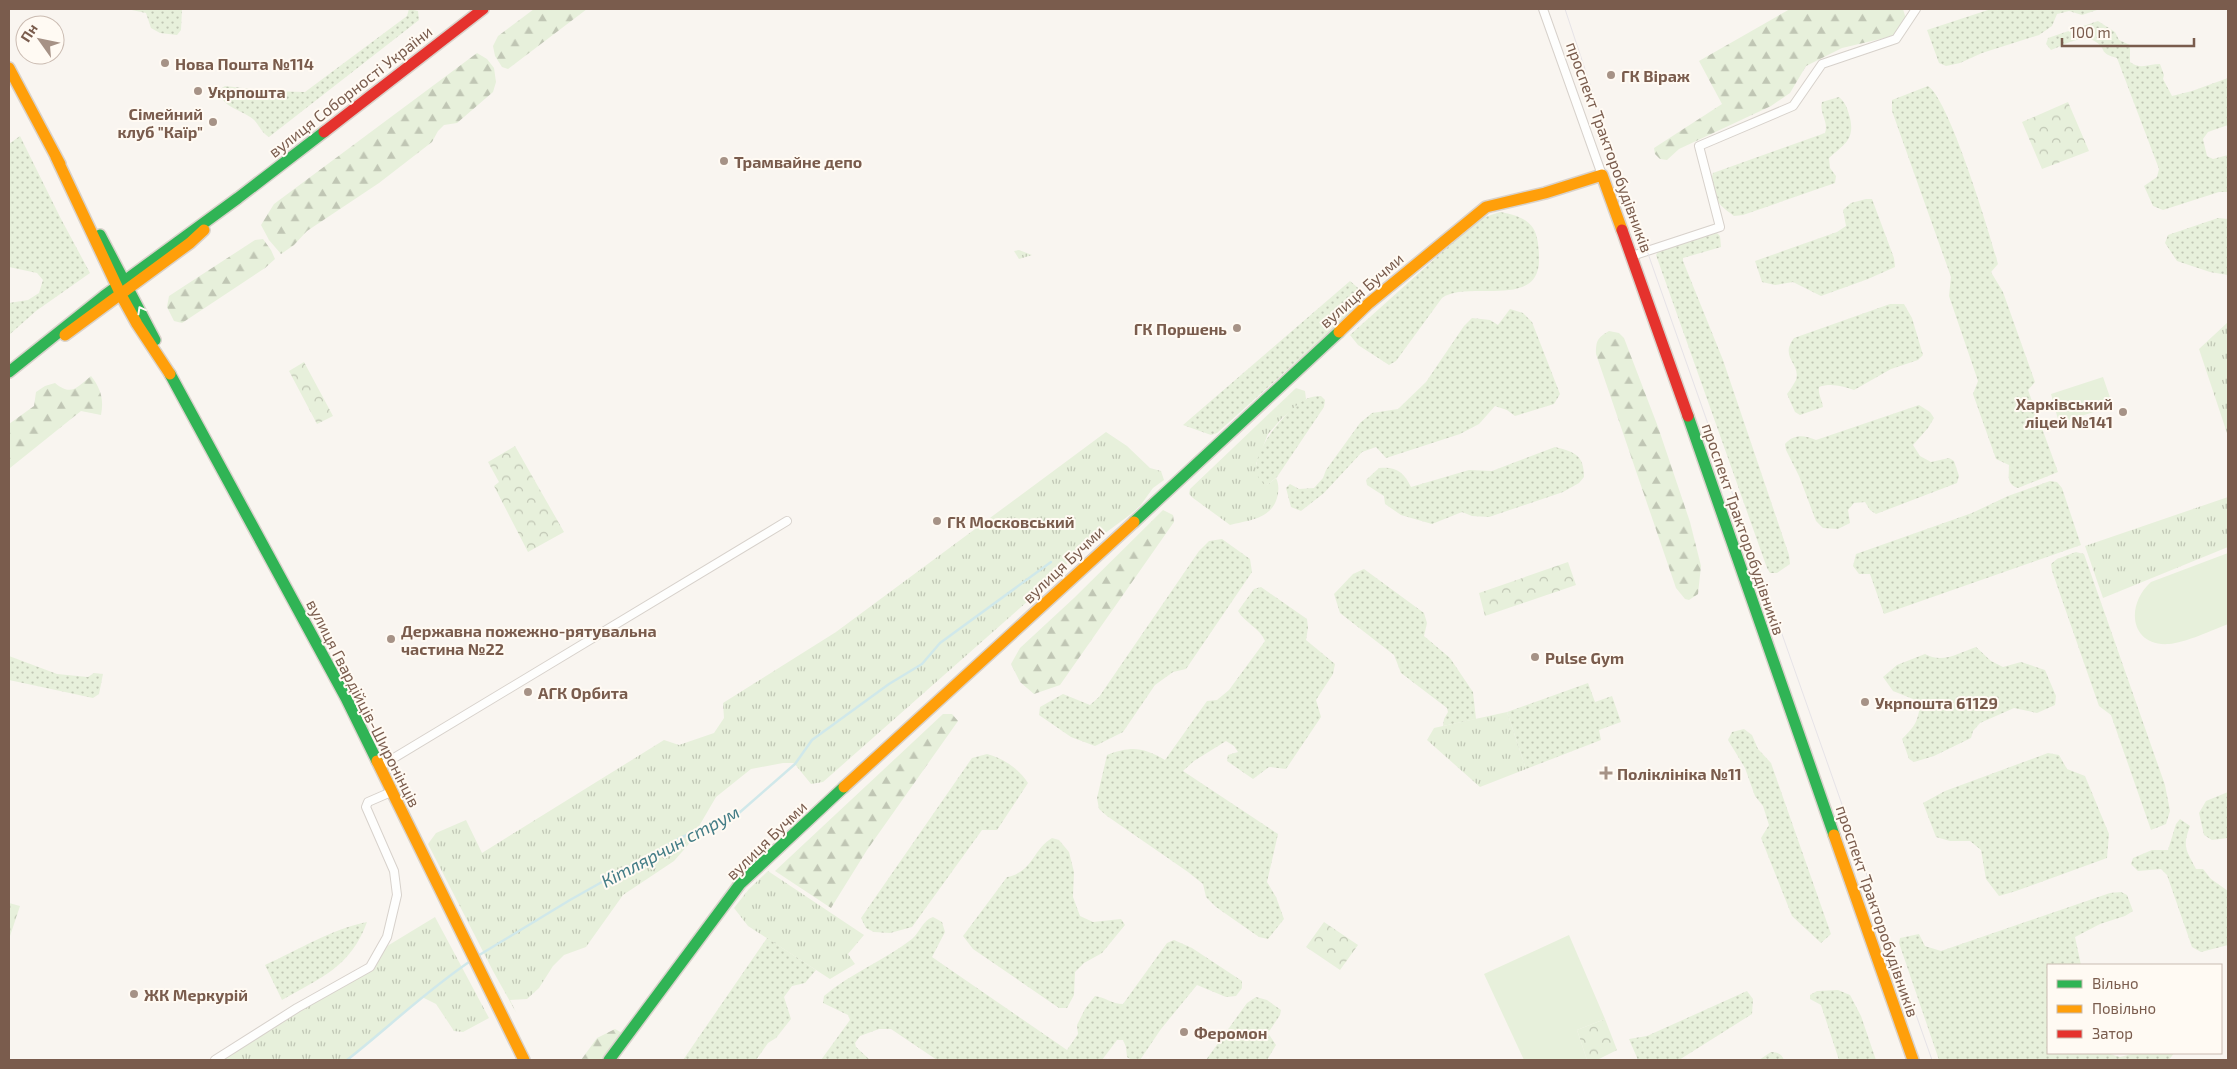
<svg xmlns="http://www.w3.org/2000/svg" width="2237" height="1069" viewBox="0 0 2237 1069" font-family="'Exo 2',sans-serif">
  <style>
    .grass { fill: url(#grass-tufts) }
    .forest { fill: url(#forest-firs) }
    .park { fill: url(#park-crowns) }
    .garden { fill: url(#garden-dots) }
    .pitch { fill: #e7f0db }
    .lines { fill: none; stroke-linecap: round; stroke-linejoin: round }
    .stream { stroke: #d0e8ea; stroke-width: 2.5 }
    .street-casing { stroke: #d7d1cb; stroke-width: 10 }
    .fast-casing { stroke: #d9d2cb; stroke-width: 14 }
    .slow-casing { stroke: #d9d2cb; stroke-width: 14 }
    .jam-casing { stroke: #d9d2cb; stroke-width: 14 }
    .street { stroke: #fefefd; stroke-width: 8 }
    .fast { stroke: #30b455; stroke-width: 11 }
    .slow { stroke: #ff9f0a; stroke-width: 11 }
    .jam { stroke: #e5322d; stroke-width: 11 }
    .tram { stroke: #e6e3e7; stroke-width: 1 }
    .oneway { stroke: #fffaf3 }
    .poi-dot { fill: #a69286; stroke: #fffaf3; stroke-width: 2 }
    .labels { text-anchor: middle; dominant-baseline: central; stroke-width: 4; stroke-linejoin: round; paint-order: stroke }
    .poi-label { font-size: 16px; font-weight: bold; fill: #7a5c4d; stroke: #fffaf3; text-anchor: start }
    .street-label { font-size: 16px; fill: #7a5c4d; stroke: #fffaf3 }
    .water-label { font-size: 18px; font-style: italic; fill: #437c86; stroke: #fffaf3 }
  </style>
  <defs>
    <pattern id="grass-tufts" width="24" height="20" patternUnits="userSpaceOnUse" patternTransform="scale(1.25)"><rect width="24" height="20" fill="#e7f0db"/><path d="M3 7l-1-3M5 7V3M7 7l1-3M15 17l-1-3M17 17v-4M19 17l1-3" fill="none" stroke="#c0c6b4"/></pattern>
    <pattern id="forest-firs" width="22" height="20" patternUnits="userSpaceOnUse" patternTransform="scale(1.25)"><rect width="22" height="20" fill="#e7f0db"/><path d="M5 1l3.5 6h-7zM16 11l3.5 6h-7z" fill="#c0c6b4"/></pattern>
    <pattern id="park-crowns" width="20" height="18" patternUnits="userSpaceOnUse" patternTransform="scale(1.25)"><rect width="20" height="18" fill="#e7f0db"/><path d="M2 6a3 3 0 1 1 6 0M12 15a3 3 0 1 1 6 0" fill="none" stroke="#c0c6b4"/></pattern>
    <pattern id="garden-dots" width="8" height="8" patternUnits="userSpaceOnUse" patternTransform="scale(1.25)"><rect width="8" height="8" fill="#e7f0db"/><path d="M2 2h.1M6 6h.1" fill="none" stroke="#c0c6b4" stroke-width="1.8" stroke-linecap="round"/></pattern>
  </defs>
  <rect width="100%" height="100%" fill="#f9f5f0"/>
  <!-- grass -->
  <path class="grass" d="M1019,250L1032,255L1019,259L1014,251Z
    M2228,322V436L2199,349Z
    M1296,388L1305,391L1306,399L1282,418L1268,434L1256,464L1267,485L1276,478C1279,484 1279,491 1277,498C1271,519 1249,520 1230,525L1226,522L1193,498L1189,494L1190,489Z
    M1106,432L1127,446L1150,468L1161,471L1164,480L1153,488L1140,506L1131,514L1073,557L1054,578L823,782L811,784L794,763H783L751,769L716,797L688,845L674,861L623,895L586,947L564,955L553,966L539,988L527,999L510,1000L517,1014L493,971L428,844L436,833L466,820L482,853L664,740L679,745L714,733L724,718L723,703L836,632Z
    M2228,497V547L2103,598L2085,546Z
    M1507,712L1526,769L1480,787L1427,740L1434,728Z
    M768,871L864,935L848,954L855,964L830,979L748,926L734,908L749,889Z
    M435,917L489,1018L463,1032L454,1031L436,1004L422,997L347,1060H215L370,967L379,951Z"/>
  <!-- forest -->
  <path class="forest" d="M534,9H587L508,69L502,67L495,56L493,46L498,36Z
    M1790,9H1903L1906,19L1893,36L1842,48L1806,66L1790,93L1771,106L1679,149L1667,160L1660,159L1655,154L1654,148L1722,104L1699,61Z
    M477,53L487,59L494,68L496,82L493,92L457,123L444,125L438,131L432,142L379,183L307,231L294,245L281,254L269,240L261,225L274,204Z
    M263,239L271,250L275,259L265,268L182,323L174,321L167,307L169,296L255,240Z
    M1609,331L1619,333L1624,338L1658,427L1690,522L1701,566L1698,594L1689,600L1685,599L1676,588L1596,354C1596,341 1597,338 1609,331Z
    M91,376C101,389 104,399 101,415L81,411L10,468L9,424L34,406L36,392L45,386L55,383C72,397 77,387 91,376Z
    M1163,510L1173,515L1174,522L1060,685L1034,694L1020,682L1011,664L1020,648L1074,598Z
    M943,714H952L958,721L867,850L831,908L775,871Z
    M615,1029L622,1033L601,1060H581L597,1038Z"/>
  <!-- park -->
  <path class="park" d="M2068,102L2089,151L2042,169L2022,122Z
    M304,362L333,416L317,424L289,371Z
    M515,446L564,532L528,552L494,486L499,482L488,462Z
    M1568,562L1576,585L1485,616L1479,593Z
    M9,903L20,906L9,939Z
    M1324,922L1358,945L1340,970L1306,947Z
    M1605,1019L1617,1050L1597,1060H1587L1577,1030Z"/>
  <!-- garden -->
  <path class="garden" d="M127,9H182L181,30L177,35L160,33L151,28L146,13Z
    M409,9L418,11L419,20L269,137C261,132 259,124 253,119C241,109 219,107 220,89L225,86L268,91L305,92L407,16Z
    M1991,9H2100L2082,15L2069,11L2057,14L2052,26L2039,35L1982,53L1960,63L1946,66L1939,63L1927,30Z
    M2098,21L2115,32L2119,40L2130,45V62C2140,70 2149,64 2160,64L2164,75L2163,79L2172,96L2192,91L2228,78V125L2208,132L2203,139L2207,156L2213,159L2228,155V192H2219L2163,210L2153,206L2144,186L2157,177L2159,169L2117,58C2098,53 2107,49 2096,42C2084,33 2064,45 2051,50L2046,44L2048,38Z
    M1928,86C1949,99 1990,234 1998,264L1991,272L2003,292L2035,382L2028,390L2058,472L2018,488C2006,484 2009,476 2009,465L1996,459L1973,394L1978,381L1949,296L1951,277L1892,111V100Z
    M1839,97C1846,103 1847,108 1850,118C1855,140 1844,144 1829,158L1830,168L1836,176L1835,183L1743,215L1734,216C1719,205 1706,194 1713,173L1825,133C1829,122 1819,113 1822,102Z
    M20,136L60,217L90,273L36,311L9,335V303L28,300L39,293L43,280L37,273L9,267V144Z
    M1866,199H1872L1894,258L1895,267L1868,279L1821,296L1793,282L1775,285L1762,282L1755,261L1837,232L1846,226L1843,210L1851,203Z
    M1500,212C1511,214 1526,217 1533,228C1538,235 1539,250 1539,258C1541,311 1467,279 1442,298L1396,361L1389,365L1358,345L1350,335L1479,219Z
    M2218,218L2228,219V275L2210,272L2177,261L2165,243L2168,235Z
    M1715,231L1720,236L1721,247L1683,258V261L1723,360L1789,555L1790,564L1777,573H1770L1767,568L1656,255L1659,250Z
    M1350,281L1364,293V297L1355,309L1217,433L1211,435L1183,425Z
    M1890,304H1904L1912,318L1923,355L1918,360L1891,369L1854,390C1842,386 1831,383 1819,387C1818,395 1822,399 1823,407L1800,415L1795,412L1787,394C1790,390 1794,384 1796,380C1801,363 1779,358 1794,338Z
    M1510,309L1523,313L1532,322L1560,394L1554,404L1515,416L1507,410L1495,406L1479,424L1460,434L1386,458L1376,447L1362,452L1324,493L1301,511L1291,507L1286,488L1290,484L1299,489L1314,488L1323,478L1326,470L1360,423L1372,413L1398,409L1426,382L1464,326L1472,318L1490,320L1498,325Z
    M1321,396L1325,400L1324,407L1277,477L1267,485C1234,470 1285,409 1306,399C1310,397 1316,396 1321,396Z
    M1919,405L1930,412L1934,418L1928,428L1913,445L1920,456L1931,462L1949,458L1954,461L1959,476L1957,483L1876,514L1870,510L1865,502L1854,503L1848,510L1850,523L1838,529L1823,528L1816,521L1799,476L1786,450L1785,444C1794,434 1804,435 1816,440Z
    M1555,447C1575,452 1584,455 1584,477L1579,483L1563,492L1489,517L1472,516L1462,512L1432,524L1401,515L1385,504L1384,496L1367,485L1366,480L1379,468C1396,466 1404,472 1411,487L1469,470L1492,471Z
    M2050,481L2057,482L2062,488L2081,545L1884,614L1870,574H1859L1853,566L1856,554L1972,513L2008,496Z
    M1222,539L1250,559L1252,572L1186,669L1173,672L1155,685L1123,732L1095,746L1071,737L1039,715L1040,707L1063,694L1090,705L1099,697L1199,551L1209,541Z
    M2076,552L2084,554L2165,785L2170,811L2166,824L2151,830L2111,715L2099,706L2052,571L2051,564L2057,559Z
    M1364,569L1424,613L1427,623L1424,636L1450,658L1473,692L1476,719L1443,726L1444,719L1448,712L1447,708L1401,673L1394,655L1340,613L1334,594L1353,574Z
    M1261,587L1307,619L1308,628L1306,640L1335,664L1333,674L1316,700L1321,717L1286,769L1269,767L1253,779L1227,761L1228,755L1238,752L1234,746L1226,741L1194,761L1183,771L1278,834L1267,882L1276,897L1284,919L1268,939L1259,937L1216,907L1206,897L1203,884L1188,872L1107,816L1099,809L1097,798L1107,755C1132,746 1142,747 1165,760L1207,701L1217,700L1229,690L1265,641C1260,628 1245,623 1238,611L1254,589Z
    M1976,647L1991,661L2003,667L2021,662L2045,670L2056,696L2055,705L2037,713L2014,708L1980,723L1973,731L1971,738L1934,756L1914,762L1909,759L1902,739C1915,726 1918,722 1920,704L1913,699L1893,691L1883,677L1897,665L1925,654C1942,664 1959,653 1976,647Z
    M9,656L57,674L88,677L94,673L103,674L99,694L93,698L9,680Z
    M1588,683L1595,702L1612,696L1621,722L1599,730L1601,740L1526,769L1507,712Z
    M1744,729L1752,735L1758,749L1771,763L1831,934L1821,943L1792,916L1761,838L1769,825L1763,806L1755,796L1745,768L1728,740L1732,732Z
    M2048,753L2059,755L2067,769L2085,776L2109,834L2107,858L2016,891L1999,896L1986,879L1981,850L1970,841H1950L1936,837L1923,803L1945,791Z
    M987,754C1003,758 1019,769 1028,783L997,830H982L912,927L890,933L874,932L866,928L861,918L972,758Z
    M2228,792V838L2212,840L2204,835L2199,813L2206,801Z
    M2180,819L2190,826C2182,848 2186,849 2196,869H2203L2211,879L2228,891V945L2201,952L2192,947L2167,875L2161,869L2138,871L2131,864L2133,858L2152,850H2168L2176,824Z
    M1052,838L1059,840L1069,852L1074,872L1073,897L1080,916L1093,922L1121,919L1125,925L1102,953L1084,963L1075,972L1074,995L1067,1008H1059L973,949L963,936L1007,877C1033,872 1033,849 1052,838Z
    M2121,892L2127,895L2133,911L2125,916L2100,924L2075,937L2081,965H2048V1053H2107L2120,1057L2136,1053H2174L2169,1060H1939L1899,943L1900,938L1919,934L1925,946L1941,951L2110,893Z
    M933,917L942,922L945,932L932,957L1067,1050L1078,1034L1077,1025L1085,1009L1095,996C1105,997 1112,1004 1123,1004L1167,943L1174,940L1192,948L1242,981V988L1236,996L1226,997L1197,985L1161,1029L1140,1060H1132L1127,1057L1126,1047L1123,1040H1117L1102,1060H937L891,1029H879L860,1036L855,1043L856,1047L870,1060H821L850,1020L848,1015L823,1003L824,996C851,973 885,960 912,939C920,932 923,920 933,917Z
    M367,922C351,967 320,978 282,1000L265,965C298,950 332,929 367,922Z
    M767,938L816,970L805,983L792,986L784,997L791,1019L776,1038L768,1043L756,1060H683Z
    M1838,990L1850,995L1861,1016L1876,1060H1839L1821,1005L1810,999V995L1817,991Z
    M1747,991L1753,999L1752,1014L1679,1060H1638L1629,1039L1647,1036Z
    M1256,997L1267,1000L1281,1010L1280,1015L1268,1033L1276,1045L1267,1060H1206L1247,1003Z
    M1771,1052C1777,1052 1782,1054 1784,1060H1759Z"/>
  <!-- pitch -->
  <path class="pitch" d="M2103,377L2113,406L2059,423L2051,394Z
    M2228,553V624C2213,630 2184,643 2169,644C2130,647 2125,605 2151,582Z
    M1569,935L1605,1019L1577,1030L1587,1060H1524L1484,974Z"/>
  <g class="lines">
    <!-- stream -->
    <path class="stream" d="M476,957L570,900L680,838L739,813L795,764L812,740L889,684L922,664L940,643L1051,562
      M347,1060C389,1027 427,990 472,960"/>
    <!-- street casing -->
    <g class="street-casing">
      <path id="street" d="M1543,9L1602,175
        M1632,256L1720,227L1699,146L1793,106L1822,64L1896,39L1916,9
        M379,767L787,521
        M215,1060L297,1008L370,967L387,937L397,895L394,871L366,807L368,802L391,792"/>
    </g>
    <!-- fast casing -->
    <g class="fast-casing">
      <path id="fast" d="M100,235L155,340
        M9,372L104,296L238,198L324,132
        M170,374L346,698L377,761
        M1688,416L1834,835
        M1134,522L1339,332
        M609,1060L740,884L844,787"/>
    </g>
    <!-- slow casing -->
    <g class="slow-casing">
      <path id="slow" d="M9,68L60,164
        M56,157L121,295L137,324L170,374
        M1339,332L1368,304L1486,207L1545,193L1602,175L1622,230
        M65,335L190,243L204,230
        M377,761L524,1060
        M844,787L1134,522
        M1834,835L1913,1060"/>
    </g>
    <!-- jam casing -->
    <g class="jam-casing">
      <path id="jam" d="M324,132L483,9
        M1622,230L1688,416"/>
    </g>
    <!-- street -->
    <use href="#street" class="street"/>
    <!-- fast -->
    <use href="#fast" class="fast"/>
    <!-- slow -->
    <use href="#slow" class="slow"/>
    <!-- jam -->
    <use href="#jam" class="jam"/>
    <!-- tram -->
    <path class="tram" d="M1565,9L1614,157L1932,1060"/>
  </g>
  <!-- one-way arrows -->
  <defs><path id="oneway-chevron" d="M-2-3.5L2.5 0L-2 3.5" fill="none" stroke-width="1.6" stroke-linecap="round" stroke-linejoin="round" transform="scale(1.25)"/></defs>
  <use class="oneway" href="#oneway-chevron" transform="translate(141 310) rotate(-119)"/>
  <!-- markers -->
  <g class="poi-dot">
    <circle cx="165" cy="63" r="5"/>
    <circle cx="1611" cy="75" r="5"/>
    <circle cx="198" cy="91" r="5"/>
    <circle cx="213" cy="122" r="5"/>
    <circle cx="724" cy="161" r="5"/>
    <circle cx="1237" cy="328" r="5"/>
    <circle cx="2123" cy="412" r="5"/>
    <circle cx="937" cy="521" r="5"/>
    <circle cx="391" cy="639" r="5"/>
    <circle cx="1535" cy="657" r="5"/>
    <circle cx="528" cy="692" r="5"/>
    <circle cx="1865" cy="702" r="5"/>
    <path d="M1603.5 765.5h5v5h5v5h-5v5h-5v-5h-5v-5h5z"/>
    <circle cx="134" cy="994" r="5"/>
    <circle cx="1184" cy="1032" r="5"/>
  </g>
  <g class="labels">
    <!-- poi labels -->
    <g class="poi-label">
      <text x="175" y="63">Нова Пошта №114</text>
      <text x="1621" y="75">ГК Віраж</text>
      <text x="208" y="91">Укрпошта</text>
      <text x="203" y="113" text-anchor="end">Сімейний<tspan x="203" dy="18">клуб "Каїр"</tspan></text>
      <text x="734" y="161">Трамвайне депо</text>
      <text x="1227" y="328" text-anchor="end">ГК Поршень</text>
      <text x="2113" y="403" text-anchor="end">Харківський<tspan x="2113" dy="18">ліцей №141</tspan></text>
      <text x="947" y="521">ГК Московський</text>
      <text x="401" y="630">Державна пожежно-рятувальна<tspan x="401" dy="18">частина №22</tspan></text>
      <text x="1545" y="657">Pulse Gym</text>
      <text x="538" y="692">АГК Орбита</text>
      <text x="1875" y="702">Укрпошта 61129</text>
      <text x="1617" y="773">Поліклініка №11</text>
      <text x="144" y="994">ЖК Меркурій</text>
      <text x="1194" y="1032">Феромон</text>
    </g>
    <!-- street labels -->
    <g class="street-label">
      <text transform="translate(350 91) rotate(-38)">вулиця Соборності України</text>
      <text transform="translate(1610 147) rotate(70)">проспект Тракторобудівників</text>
      <text transform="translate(1361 290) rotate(-41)">вулиця Бучми</text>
      <text transform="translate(1744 529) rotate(71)">проспект Тракторобудівників</text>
      <text transform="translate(1063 564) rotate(-43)">вулиця Бучми</text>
      <text transform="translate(364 703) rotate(63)">вулиця Гвардійців-Широнінців</text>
      <text transform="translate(766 840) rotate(-44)">вулиця Бучми</text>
      <text transform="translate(1878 911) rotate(71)">проспект Тракторобудівників</text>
    </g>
    <!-- water labels -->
    <g class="water-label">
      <text transform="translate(670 846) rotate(-28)">Кітлярчин струм</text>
    </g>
  </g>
  <!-- border -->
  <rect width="2237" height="1069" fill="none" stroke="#7a5c4d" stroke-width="20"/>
  <!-- legend -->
  <rect x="2047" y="964" width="175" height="90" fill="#fffaf3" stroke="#cabbb1"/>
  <rect x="2057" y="980" width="25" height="8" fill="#30b455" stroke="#cabbb1"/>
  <text x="2092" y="989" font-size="15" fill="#7a5c4d">Вільно</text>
  <rect x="2057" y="1005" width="25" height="8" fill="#ff9f0a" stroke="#cabbb1"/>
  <text x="2092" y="1014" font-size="15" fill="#7a5c4d">Повільно</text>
  <rect x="2057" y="1030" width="25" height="8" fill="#e5322d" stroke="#cabbb1"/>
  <text x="2092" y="1039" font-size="15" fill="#7a5c4d">Затор</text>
  <!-- north arrow -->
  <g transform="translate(40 40) rotate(303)"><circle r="24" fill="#fffaf3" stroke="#cabbb1"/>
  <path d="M0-4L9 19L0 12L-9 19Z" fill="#a69286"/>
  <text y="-8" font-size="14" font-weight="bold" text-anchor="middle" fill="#7a5c4d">Пн</text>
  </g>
  <!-- scale -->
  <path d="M2062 38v8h132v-8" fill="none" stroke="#7a5c4d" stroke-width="2.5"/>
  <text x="2070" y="38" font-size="15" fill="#7a5c4d" stroke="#fffaf3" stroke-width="4" paint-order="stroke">100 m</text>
</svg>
